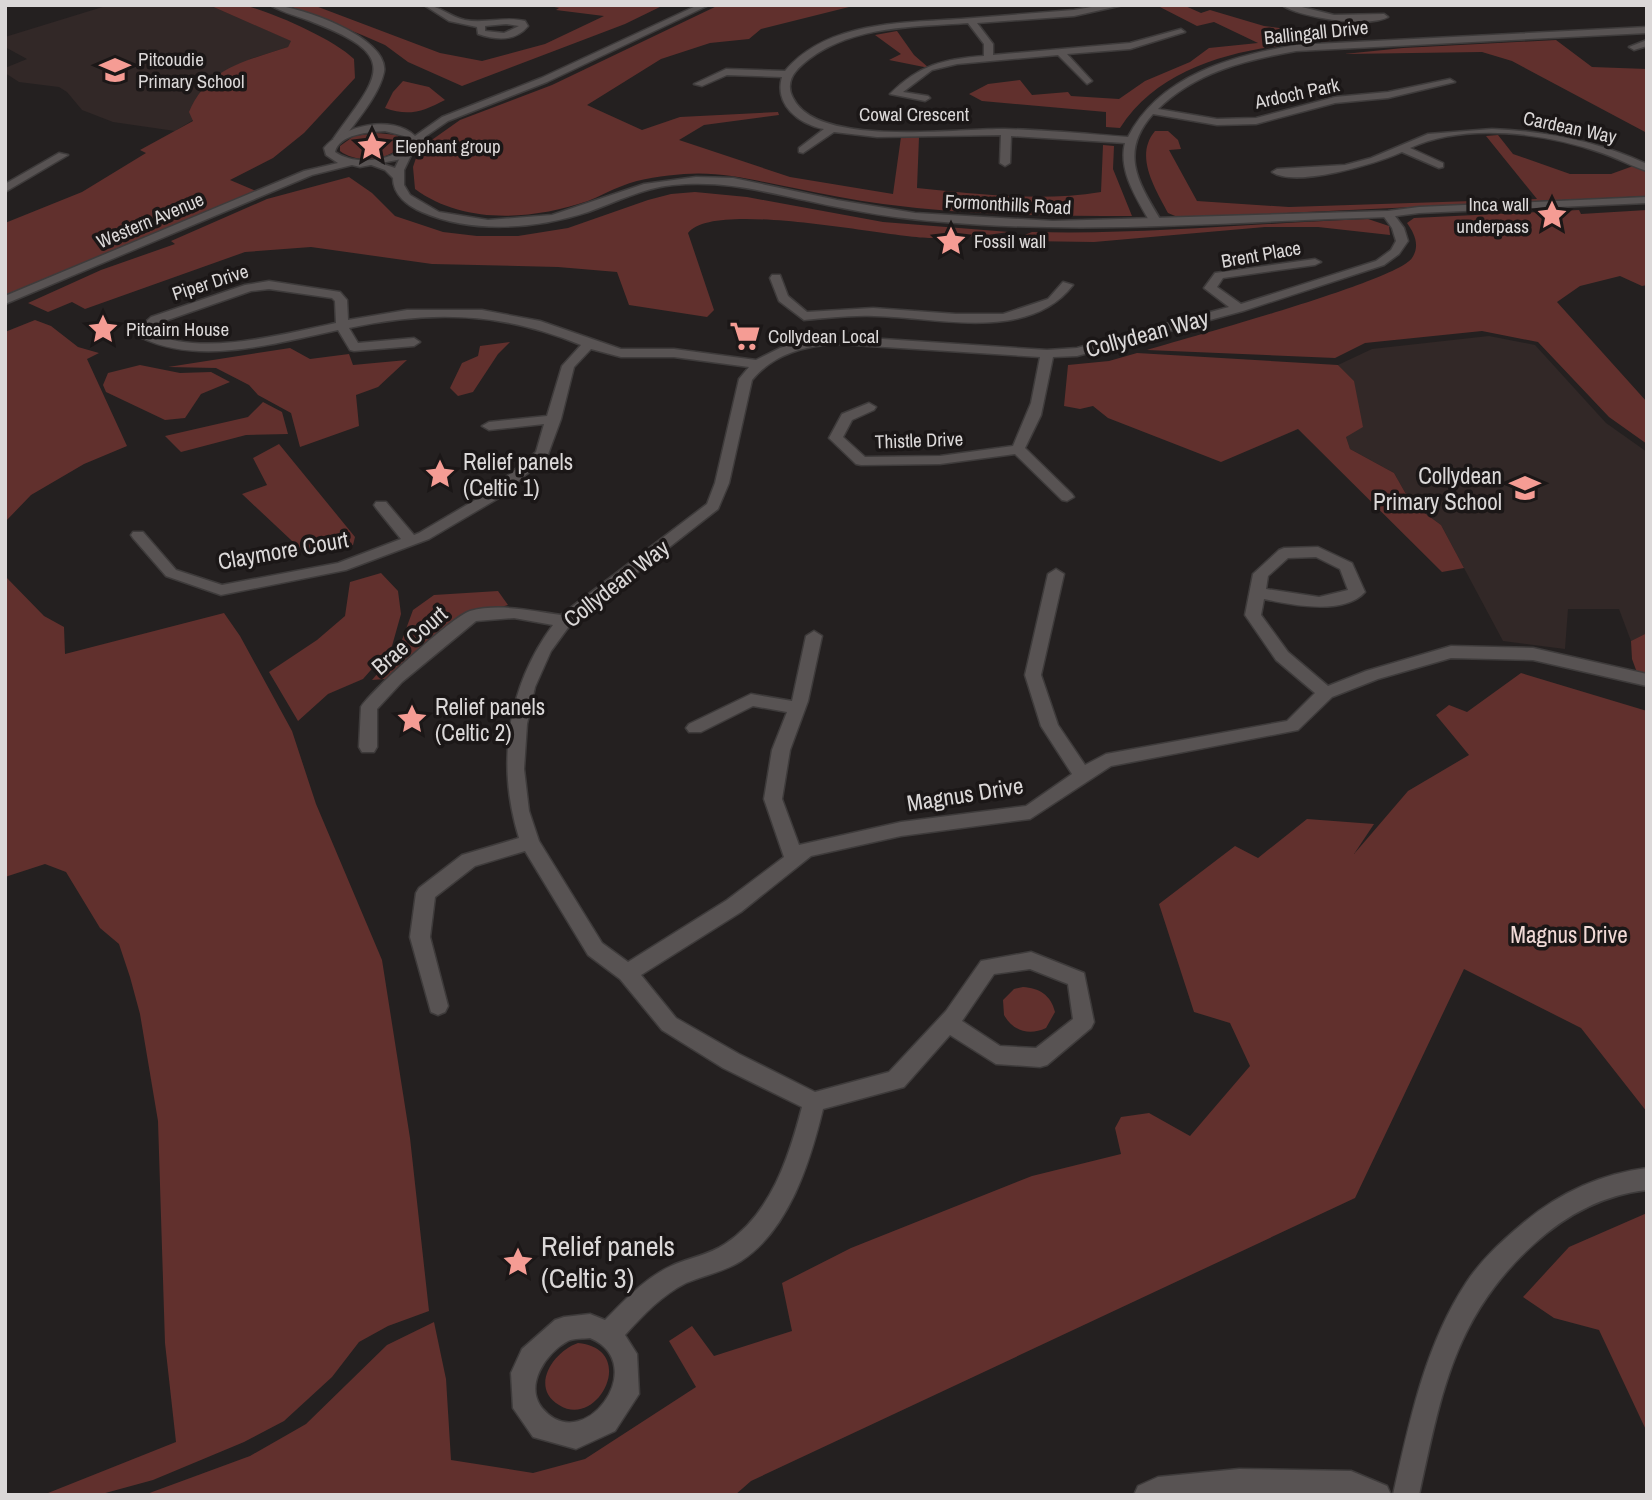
<svg xmlns="http://www.w3.org/2000/svg" width="1652" height="1500" viewBox="0 0 1652 1500" font-family="'Archivo Narrow',sans-serif">
  <style>
    .built { fill: #322827 }
    .green { fill: #61302d }
    .lines { fill: none; stroke-linecap: round; stroke-linejoin: round }
    .minor-casing { stroke: #3e3b3b; stroke-width: 3 }
    .tertiary-casing { stroke: #3e3b3b; stroke-width: 3 }
    .secondary-casing { stroke: #3e3b3b; stroke-width: 3 }
    .minor { fill: #585353; fill-rule: evenodd }
    .tertiary { fill: #585353; fill-rule: evenodd }
    .secondary { fill: #585353; fill-rule: evenodd }
    .labels { text-anchor: middle; dominant-baseline: central; stroke-width: 7; stroke-linejoin: round; paint-order: stroke }
    .far-street-label { font-size: 19px; fill: #dbd8d8; stroke: #1b1717 }
    .far-poi-label { font-size: 19px; fill: #dbd8d8; stroke: #1b1717; text-anchor: start }
    .street-label { font-size: 23px; fill: #dbd8d8; stroke: #1b1717 }
    .poi-label { font-size: 23px; fill: #dbd8d8; stroke: #1b1717; text-anchor: start }
    .park-label { font-size: 23px; fill: #f0d9d6; stroke: #1b1717 }
    .near-poi-label { font-size: 28px; fill: #dbd8d8; stroke: #1b1717; text-anchor: start }
  </style>
  <rect width="100%" height="100%" fill="#242020"/>
  <!-- built -->
  <path class="built" d="M109,5H209L292,41L288,47L250,59L193,120L175,131L113,122L82,110L67,92L59,87L19,82L5,73V68L27,59L5,47V37Z
    M1489,336L1535,345L1606,423L1647,452V633L1631,641L1619,609H1568L1565,649L1503,641L1441,525L1411,503L1394,473L1350,449L1346,437L1354,381L1338,365L1372,349Z"/>
  <!-- green -->
  <path class="green" d="M209,5C221,5 236,3 247,6C276,14 333,39 354,59L355,78L304,133L273,158L230,180L256,191L5,296V223L82,192L146,153L140,150L193,121L189,112C208,67 246,61 288,47L291,41Z
    M287,5H313L440,53L482,61L545,44L604,16L556,10L559,8L545,5H664L625,24L462,86L408,62L385,45L362,35Z
    M719,5H884L849,7L761,29L749,39L710,43L661,59L587,105L642,130L680,117L778,112L779,115L704,125L679,140L790,177L893,194L901,137H919L917,188C976,194 1041,202 1101,192L1103,145L1114,146L1113,169L1132,216C1049,216 966,215 883,204C853,200 823,194 794,188C756,181 723,171 684,174C664,176 641,178 622,186C610,190 599,197 588,201C532,220 464,225 415,189L413,167L419,149L460,120L552,85Z
    M1156,5H1183L1201,13L1210,10L1264,26L1308,32L1307,36L1330,41C1253,46 1165,59 1120,128L1106,127V112L982,101L969,94L988,84L1020,80L1032,95L1068,92L1071,96L1119,99L1145,81L1190,62L1209,48L1258,43L1214,22L1197,26Z
    M897,31L914,55L929,68L889,60L901,54L875,35Z
    M1556,40L1592,67L1647,69V133L1512,61L1482,52L1344,54L1403,48Z
    M403,81L429,87L445,100C424,111 409,117 385,108L393,92Z
    M1155,131H1168L1178,140L1181,149L1169,150L1197,201L1289,207L1537,199L1486,136L1498,135L1513,154L1570,174H1611L1647,161V196L1180,218L1168,213C1155,188 1134,156 1155,131Z
    M377,133L396,135L403,140V144C390,161 357,164 340,151V146L354,136Z
    M349,177L372,193L395,216L443,232L477,236H518L568,228L648,200L671,194L695,192L747,197L883,222L1009,232C982,236 955,238 929,238C886,237 713,199 688,233L714,310L707,317L629,305L617,272L558,267L432,264L311,247L245,252L85,309L72,302L48,312L28,303L101,270L175,244L171,241L267,199Z
    M1579,210L1581,214L1647,210V285L1642,286L1620,276L1580,286L1557,302L1647,402V444L1609,417L1538,342L1482,331L1365,343L1335,358L1147,350C1187,338 1397,281 1412,258C1420,246 1415,234 1407,223L1414,218Z
    M1368,219L1389,226L1390,235L1318,227H1265L1094,242L1024,241L1022,236L1032,232C1144,235 1256,223 1368,219Z
    M35,320L51,326L78,347L99,353L87,359L127,446L84,464L31,495L5,522V332Z
    M510,342L498,354L473,392L458,396L450,388L462,363L478,356L480,346Z
    M290,348L310,359L349,354L353,365L407,360L378,387L356,395L359,426L300,447L291,413L258,395L249,385L216,368L168,367Z
    M1137,353L1338,365L1354,381L1363,427L1346,437L1350,449L1394,473L1411,503L1441,525L1464,568L1442,572L1298,429L1221,462L1108,418L1093,406L1080,409L1064,406L1068,365L1109,361Z
    M140,365L180,373L211,372L230,382L201,394L185,418L165,420L106,392L103,385L108,373Z
    M263,402L282,412L288,434L246,435L181,452L165,436L248,417Z
    M279,444L355,537L353,545L307,555L242,494L267,485L253,458Z
    M381,573L398,591L401,614L392,646L363,679L328,694L298,721L269,672L317,640L345,616L350,582Z
    M5,576L44,616L64,627L65,654L224,613L240,636L292,731L316,804L382,960L410,1138L429,1311L388,1326L359,1342L332,1377L284,1421L244,1442L153,1480L98,1495H43L176,1442L165,1343L158,1121L140,1014L130,977L119,944L100,928L66,872L45,864L5,877Z
    M498,591L508,605L472,616L396,678L372,680L399,648L413,610L434,595Z
    M1647,633V680L1639,678L1632,659L1631,641Z
    M1521,673L1647,711V1112L1581,1028L1464,969L1355,1198L751,1481L735,1495H144L250,1456L306,1424L387,1345L434,1322L446,1379L451,1460L533,1473L585,1459L696,1387L669,1341L692,1326L714,1356L792,1331L782,1283L851,1248L1032,1176L1121,1154L1115,1128L1121,1117L1149,1113L1190,1136L1250,1066L1230,1023L1194,1012L1159,904L1235,846L1258,858L1307,819L1374,824L1354,854L1408,791L1469,755L1436,715L1449,705L1467,712Z
    M1023,987C1039,988 1051,995 1055,1012L1046,1028C1029,1036 1013,1031 1004,1015L1003,1000L1014,989Z
    M1647,1213V1432L1599,1330L1554,1318L1523,1297L1569,1247Z
    M578,1343C639,1349 598,1430 559,1405C529,1387 554,1351 578,1343Z"/>
  <g class="lines">
    <!-- minor casing -->
    <g class="minor-casing">
      <path id="minor" d="M424,5C439,5 450,17 465,20C485,24 505,16 525,21L528,26C515,42 496,40 478,34L477,27L449,21ZM506,24L519,26L504,33L485,31V26Z
        M1103,5H1123L1074,16L977,23L993,44V55L1130,43L1181,29L1185,32L1130,49L1067,54L1092,81L1087,84L1058,55L957,64L932,70L903,92L928,96L930,98L925,101L890,94C919,65 944,59 984,56V44L968,23C915,27 855,25 809,59C796,69 784,81 793,98C817,148 956,128 1005,129C1046,130 1087,134 1128,137C1160,75 1232,56 1296,45L1647,27V33L1296,51C1246,60 1195,72 1158,109L1217,119L1256,118L1335,97L1388,92L1450,79L1455,82L1388,98L1335,103L1256,124L1217,125L1153,114C1118,153 1139,184 1162,222L1156,225L1150,222C1137,199 1118,171 1125,143L1011,136L1010,163L1005,166L1000,163L1001,135L877,137L834,132L803,153L799,152V148L824,129C799,124 774,105 782,77L727,75L702,86L694,84L726,69L785,71C827,21 903,23 961,19C999,16 1036,13 1074,10Z
        M1282,5H1294L1334,15L1384,14L1388,17C1369,28 1300,18 1282,5Z
        M1647,40V46L1634,50L1629,47Z
        M1492,129C1546,131 1597,141 1647,164V171C1631,166 1617,158 1602,153C1545,133 1466,122 1410,148L1443,163V167L1439,168L1402,152C1376,164 1295,188 1272,172L1277,169L1345,165L1371,158L1428,134Z
        M59,153L68,155L5,192V184Z
        M1384,212H1392L1404,228L1408,241L1399,254L1384,265L1243,311L1077,356L1053,357L1041,415L1025,448L1072,494L1074,497L1067,501L1062,500L1015,454L940,464L861,465L856,464L829,438L842,414L869,403L876,407L874,410L852,420L843,437L865,457L940,456L1013,446L1031,403L1040,357L838,344C807,345 773,354 752,380L729,483L718,509L570,625L551,651L535,687L527,724L524,769L529,811L539,841L602,943L628,962L727,900L784,857L764,799L772,750L787,712L753,706L701,732H689L686,728L689,724L751,694L792,701L806,636L814,631L822,636L808,701L790,750L782,799L799,845L901,822L1026,806L1072,774L1041,726L1025,675L1048,574L1056,569L1064,574L1041,675L1058,725L1085,765L1106,754L1287,721L1315,693L1276,660L1245,615L1253,574L1279,550L1284,548L1318,547L1352,563L1365,592C1344,616 1290,605 1264,599L1261,615L1288,652L1328,686L1366,671L1451,646L1533,648L1647,674V686L1533,660L1451,658L1378,679L1332,697L1298,730L1111,766L1030,819L901,836L811,856L741,912L641,975L676,1018L739,1054L815,1092L889,1072L946,1011L981,961L1031,952L1084,973L1094,1022L1091,1028L1047,1065L1040,1067L996,1064L950,1035L904,1087L823,1109C810,1162 789,1230 741,1261C724,1272 704,1275 686,1283C662,1295 643,1315 625,1335L637,1354L639,1394L615,1431L576,1449L533,1437L513,1408L511,1373L522,1349L555,1320L564,1317L590,1314L605,1320C625,1300 645,1278 671,1266C688,1258 709,1255 725,1244C771,1214 789,1157 802,1107L723,1068L662,1030L620,979L588,955L525,851L475,866L435,897L430,937L448,1006L445,1012L438,1015L431,1012L410,937L416,893L419,888L462,855L519,838C496,764 507,687 553,625L514,618L476,621L402,682L377,709V747L374,752H362L359,747L361,707C371,691 453,616 470,611C499,603 532,611 561,615L707,504L715,483L739,379L749,367L674,357H621L591,349L574,367L561,419L547,457L497,499L429,539L346,570L221,595L166,576L133,538L131,535L133,532H143L176,570L222,585L338,563L401,539L376,508L374,505L376,502H386L414,535L419,533L487,493L536,452L544,424L489,430L482,426L489,422L547,416L562,366L581,345C501,312 432,310 349,328L358,343L414,338L420,342L414,346L354,351L350,350L338,330C276,343 201,366 142,338V325L151,317L245,285L269,281L340,292L347,300L348,320L407,310H482L540,321L621,349H674L756,360L780,348L811,338L838,336L1047,350L1077,348L1229,307L1204,288L1215,273L1315,259L1321,262L1315,265L1223,278L1217,287L1241,304L1376,261L1391,250L1396,241L1392,228L1382,214ZM269,289L332,298L335,301L336,323C283,334 203,357 152,333V329L159,323L251,291ZM1316,557L1340,569L1348,590L1319,597L1266,589L1268,576L1288,558ZM1030,969L1068,984L1073,1019L1036,1048L1000,1046L962,1021L994,974ZM590,1338C652,1364 583,1458 542,1408C524,1385 546,1353 568,1341C574,1338 584,1339 590,1338Z
        M772,275H780L788,296L807,312L873,308L956,314H1003L1048,299L1063,282L1073,285C1028,343 937,317 874,316C851,315 827,318 804,320L779,301L770,278Z
        M1647,1168V1190C1603,1195 1567,1214 1534,1244C1454,1316 1441,1394 1419,1495H1393C1409,1423 1425,1345 1466,1283C1481,1260 1501,1242 1521,1225C1557,1194 1600,1174 1647,1168Z
        M1239,1469L1351,1471L1387,1486L1391,1495H1134L1138,1486L1158,1477Z"/>
    </g>
    <!-- tertiary casing -->
    <g class="tertiary-casing">
      <path id="tertiary" d="M270,5C296,5 390,37 384,72C379,96 356,121 342,141L333,139C377,77 403,57 315,23C301,17 283,13 270,5Z
        M404,149L413,151L404,170V185L410,195L439,212L488,220L552,215L644,184L696,177L733,178L837,200L915,213L1053,221L1388,211L1419,207L1647,197V203L1419,213L1388,217C1240,221 1092,235 944,222C899,219 853,211 809,201C760,191 724,180 673,185C643,188 616,202 588,212C536,229 473,234 422,212C408,206 393,195 393,178L385,170L366,163L371,160L395,168Z"/>
    </g>
    <!-- secondary casing -->
    <g class="secondary-casing">
      <path id="secondary" d="M698,5H709L547,82L448,121L426,136L412,153L402,159L360,167L352,165L312,175L5,304V296L304,171L338,163L326,155L324,148C342,126 392,114 415,136L442,117L541,78ZM385,131L404,136L410,142C394,162 355,166 335,152C339,134 369,132 385,131Z"/>
    </g>
    <!-- minor -->
    <use href="#minor" class="minor"/>
    <!-- tertiary -->
    <use href="#tertiary" class="tertiary"/>
    <!-- secondary -->
    <use href="#secondary" class="secondary"/>
  </g>
  <!-- icons -->
  <defs>
    <g id="school-bare" transform="scale(2.415)"><path d="M0-5L7-2L0 1L-7-2ZM-4 1L0 2.5L4 1V4Q0 6-4 4Z" fill="#f59c94" stroke="#1b1717" stroke-width="2.5" paint-order="stroke"/></g>
    <g id="sight-bare" transform="scale(2.415)"><path d="M0-6L1.8-2.2L6-1.7L2.9 1.2L3.7 5.4L0 3.3L-3.7 5.4L-2.9 1.2L-6-1.7L-1.8-2.2Z" fill="#f59c94" stroke="#1b1717" stroke-width="2.5" paint-order="stroke"/></g>
    <g id="supermarket-bare" transform="scale(2.415)"><path d="M-6-5.5h2.5l.6 2H6L4.5 2H-2.5L-4.4-4H-6ZM-1.5 3.2a1.3 1.3 0 1 0 .1 0ZM3 3.2a1.3 1.3 0 1 0 .1 0Z" fill="#f59c94" stroke="#1b1717" stroke-width="2.5" paint-order="stroke"/></g>
  </defs>
  <g fill-rule="evenodd">
    <use href="#school-bare" x="115" y="70"/>
    <use href="#sight-bare" x="372" y="146"/>
    <use href="#sight-bare" x="1552" y="215"/>
    <use href="#sight-bare" x="951" y="241"/>
    <use href="#sight-bare" x="103" y="329"/>
    <use href="#supermarket-bare" x="745" y="336"/>
    <use href="#sight-bare" x="440" y="474"/>
    <use href="#school-bare" x="1525" y="488"/>
    <use href="#sight-bare" x="412" y="719"/>
    <use href="#sight-bare" x="518" y="1262"/>
  </g>
  <g class="labels">
    <!-- far-street labels -->
    <g class="far-street-label">
      <text transform="translate(1316 32) rotate(-6)">Ballingall Drive</text>
      <text transform="translate(1297 93) rotate(-12)">Ardoch Park</text>
      <text x="914" y="114">Cowal Crescent</text>
      <text transform="translate(1570 127) rotate(12)">Cardean Way</text>
      <text transform="translate(1008 204) rotate(3)">Formonthills Road</text>
      <text transform="translate(150 220) rotate(-23)">Western Avenue</text>
      <text transform="translate(1261 254) rotate(-10)">Brent Place</text>
      <text transform="translate(210 282) rotate(-18)">Piper Drive</text>
      <text transform="translate(919 440) rotate(-2)">Thistle Drive</text>
    </g>
    <!-- far-poi labels -->
    <g class="far-poi-label">
      <text x="138" y="59">Pitcoudie<tspan x="138" dy="22">Primary School</tspan></text>
      <text x="395" y="146">Elephant group</text>
      <text x="1529" y="204" text-anchor="end">Inca wall<tspan x="1529" dy="22">underpass</tspan></text>
      <text x="974" y="241">Fossil wall</text>
      <text x="126" y="329">Pitcairn House</text>
      <text x="768" y="336">Collydean Local</text>
    </g>
    <!-- street labels -->
    <g class="street-label">
      <text transform="translate(1147 333) rotate(-15)">Collydean Way</text>
      <text transform="translate(283 550) rotate(-10)">Claymore Court</text>
      <text transform="translate(616 583) rotate(-38)">Collydean Way</text>
      <text transform="translate(409 640) rotate(-41)">Brae Court</text>
      <text transform="translate(965 794) rotate(-9)">Magnus Drive</text>
    </g>
    <!-- poi labels -->
    <g class="poi-label">
      <text x="463" y="461">Relief panels<tspan x="463" dy="26">(Celtic 1)</tspan></text>
      <text x="1502" y="475" text-anchor="end">Collydean<tspan x="1502" dy="26">Primary School</tspan></text>
      <text x="435" y="706">Relief panels<tspan x="435" dy="26">(Celtic 2)</tspan></text>
    </g>
    <!-- park labels -->
    <g class="park-label">
      <text x="1569" y="934">Magnus Drive</text>
    </g>
    <!-- near-poi labels -->
    <g class="near-poi-label">
      <text x="541" y="1246">Relief panels<tspan x="541" dy="32">(Celtic 3)</tspan></text>
    </g>
  </g>
  <!-- border -->
  <rect width="1652" height="1500" fill="none" stroke="#dbd8d8" stroke-width="14"/>
</svg>
